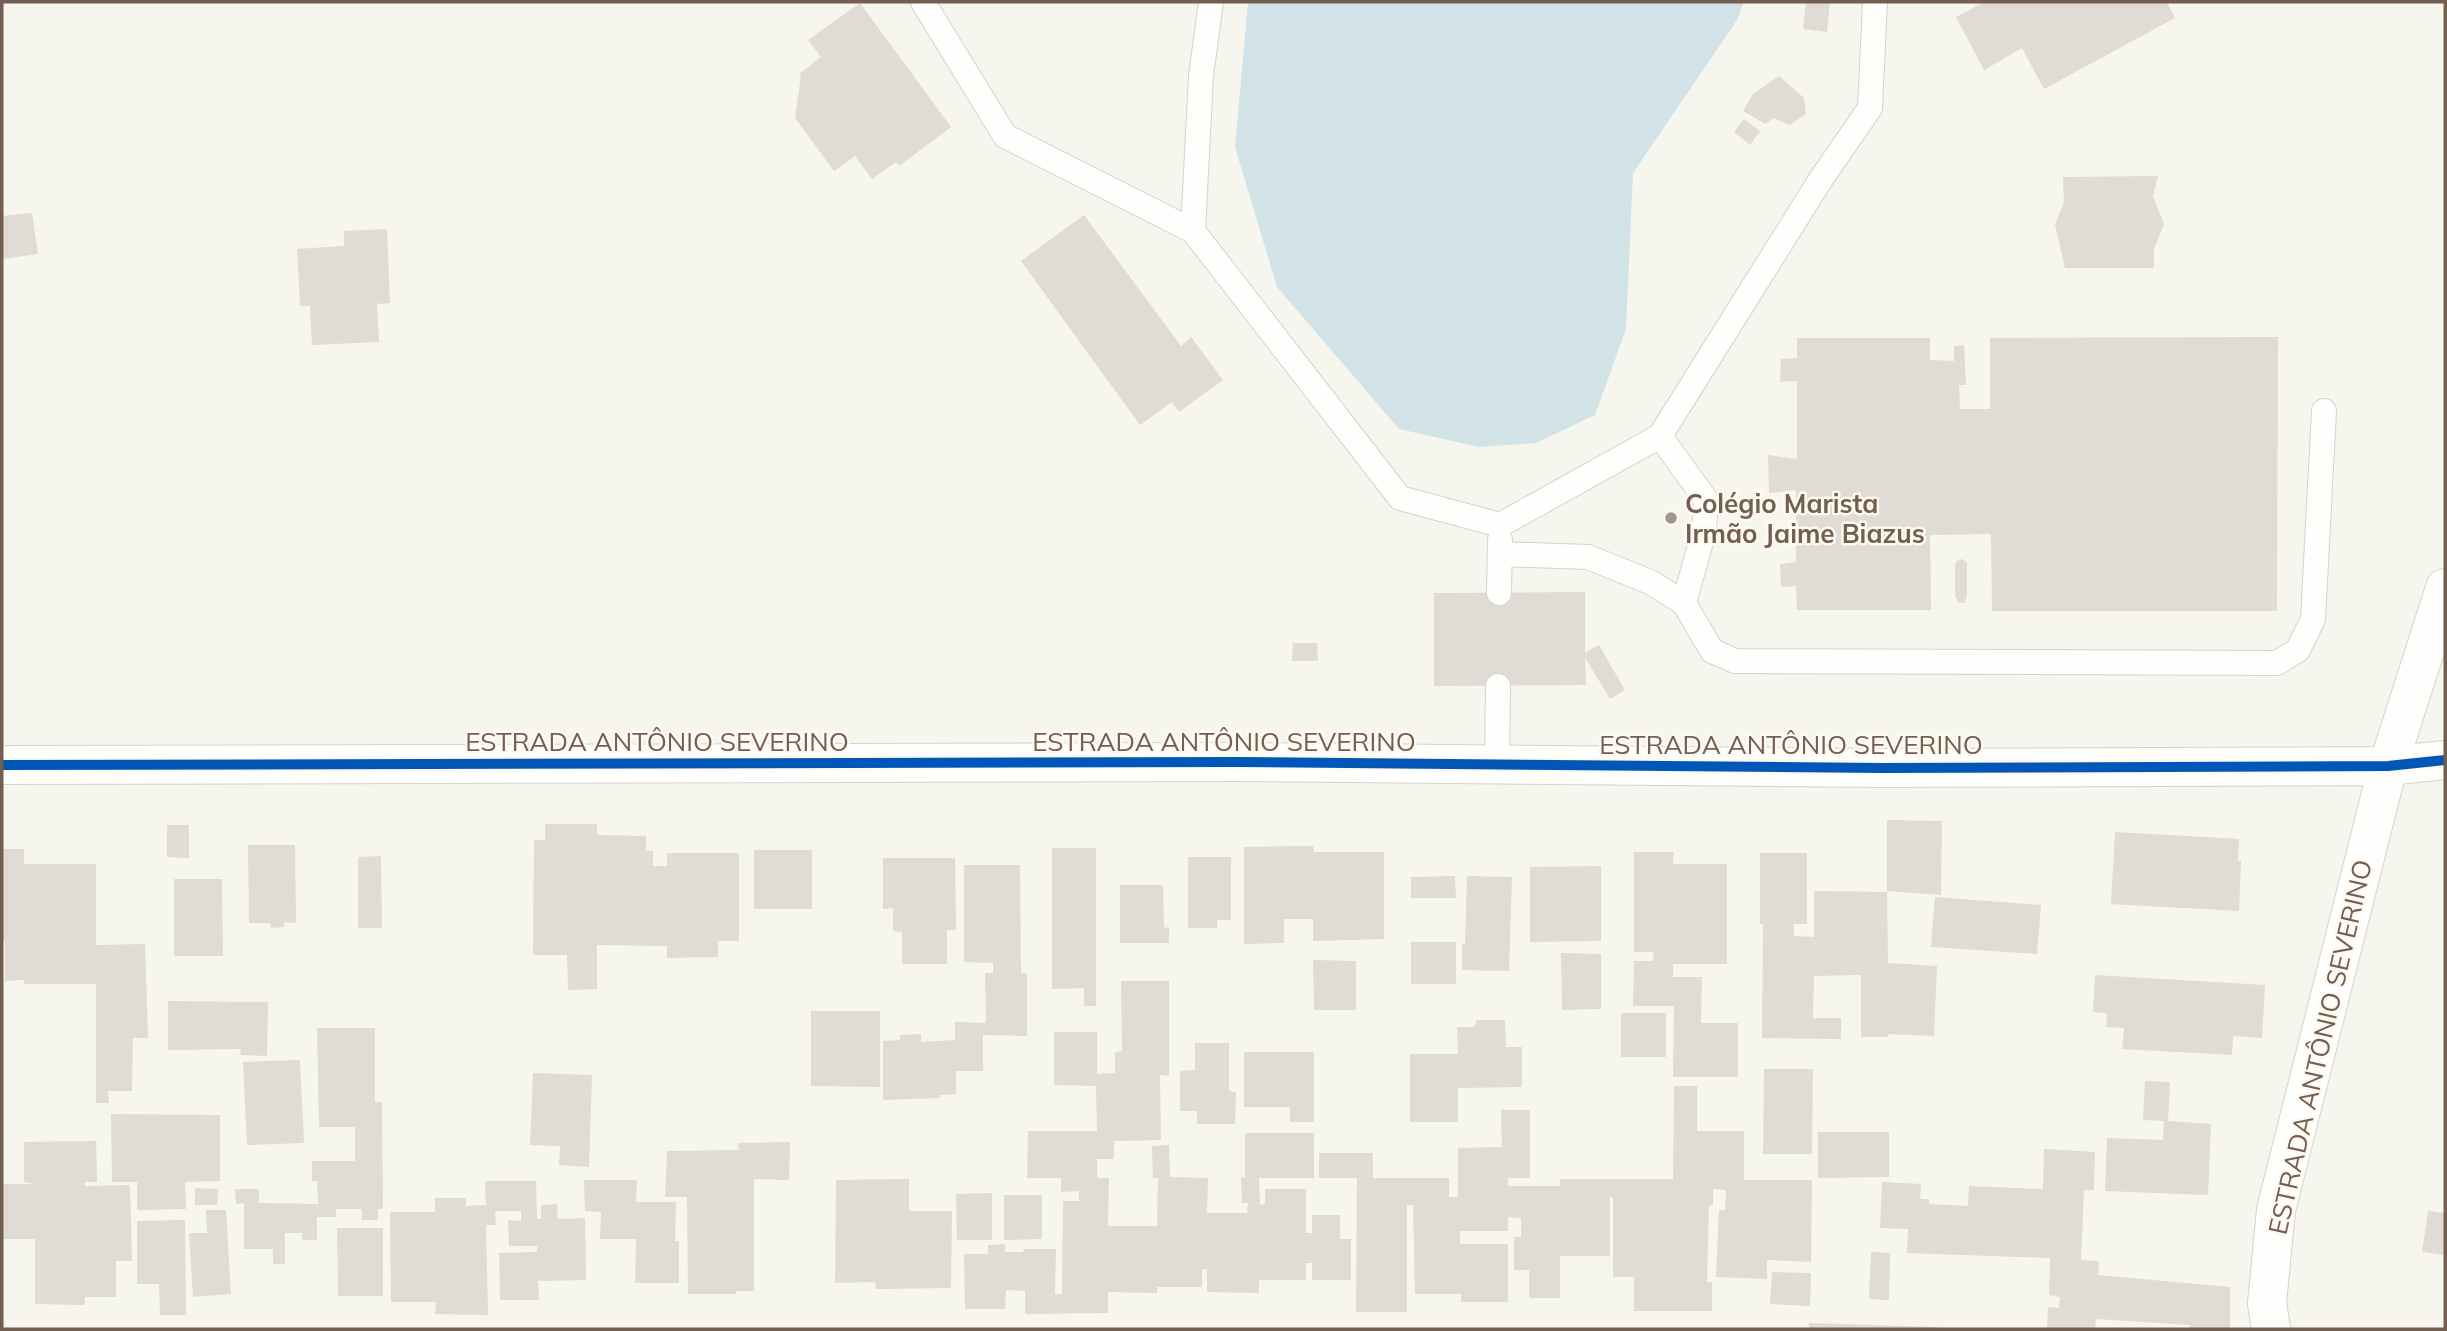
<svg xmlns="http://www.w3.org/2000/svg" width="2447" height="1331" viewBox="0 0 2447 1331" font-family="Mulish,sans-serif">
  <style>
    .water { fill: #d1e3e6 }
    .building { fill: #e0dbd4 }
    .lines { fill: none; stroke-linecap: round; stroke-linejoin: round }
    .service-casing { stroke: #d6d2cc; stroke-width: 26 }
    .minor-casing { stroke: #d6d2cc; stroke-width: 40 }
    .tertiary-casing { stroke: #d6d2cc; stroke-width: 40 }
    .service { stroke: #fefefc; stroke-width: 24 }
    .minor { stroke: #fefefc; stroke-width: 38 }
    .tertiary { stroke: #fefefc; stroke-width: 38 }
    .cycleway-casing { stroke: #fdf9f1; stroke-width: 15 }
    .cycleway { stroke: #0057b8; stroke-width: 10 }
    .poi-dot { fill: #a19488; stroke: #fdf9f1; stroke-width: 2.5 }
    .labels { text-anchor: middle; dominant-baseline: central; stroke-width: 5; stroke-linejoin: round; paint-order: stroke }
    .poi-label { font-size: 26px; font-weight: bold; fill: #735f51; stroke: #fdf9f1; text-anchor: start }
    .street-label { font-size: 26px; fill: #735f51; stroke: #fdf9f1 }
  </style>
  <rect width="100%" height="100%" fill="#f6f5ee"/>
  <!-- water -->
  <path class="water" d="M1248,2H1744L1737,20L1633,173L1626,329L1595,415L1536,443L1479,447L1399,429L1277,287L1235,147Z"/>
  <!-- building -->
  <path class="building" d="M1806,2H1830L1827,32L1803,29Z
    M1984,2H2167L2175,18L2044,89L2022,48L1984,70L1956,17Z
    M860,3L951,127L899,166L896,162L872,179L855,156L834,171L795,118L801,76L799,74L821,57L808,40Z
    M1779,76L1804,98L1806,114L1790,125L1774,118L1765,124L1743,111L1753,94Z
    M1744,119L1760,131L1750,145L1734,132Z
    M2158,176L2153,196L2164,224L2154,249V268H2065L2055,224L2064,203L2063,177Z
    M32,213L38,254L2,259V216Z
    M1084,215L1181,346L1191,337L1223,380L1179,412L1172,402L1140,425L1021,261Z
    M387,229L390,303L377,304L379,342L312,345L310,306H300L297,249L344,246V231Z
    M2278,337L2277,611H1992L1991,534L1930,535L1931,610H1797L1796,586L1781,587L1780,564L1796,562V490L1769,493L1768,455L1797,459V381L1780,382L1781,359L1797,358V338H1930V360L1954,361V346L1964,345L1966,385H1959L1960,409H1990V338Z
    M1962,559L1967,563V596L1964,603H1959L1955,596V565L1957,561Z
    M1585,592V653L1599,645L1625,690L1610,699L1585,657L1586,685L1434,686V593Z
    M1293,643H1317L1318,661H1292Z
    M1887,820L1942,821L1941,895L1887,891Z
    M545,824H597V835L646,836V851H653V866H667V853H739V941H718V957L667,958V946L597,945V989L568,990L567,955H533L534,840H545Z
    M167,825H189V858L167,857Z
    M2115,832L2239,839L2238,861H2241L2239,911L2111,904Z
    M248,845H295L296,923L284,922V927L271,928L270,923H249Z
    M1313,846L1314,852H1384V939L1313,941V919H1284V943L1244,944V847Z
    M1052,848H1096V1006H1084V988L1052,989Z
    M2,849H24V864H96V945L145,944L148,1038H133L132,1091H108L109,1103H96V984H24V980L5,981V941H2Z
    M754,850H812V909H754Z
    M1634,852H1674L1673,864H1727V964H1673V977H1702L1701,1023H1738V1077H1673L1674,1006H1633L1634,961H1653L1654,952H1634Z
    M1760,853H1807V924H1794V936L1814,937V891L1887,892L1888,963L1937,966L1934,1036L1888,1034V1037H1861V975L1814,976L1813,1018H1841V1039L1762,1038L1763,924H1760Z
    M381,856L382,928H358V857Z
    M1188,857H1231V920H1217V928H1188Z
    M883,858H955L956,930H947V964H902V932L893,931V908L883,909Z
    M964,865H1020L1021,973H1027V1036L983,1035V1071H956V1094L940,1095V1098L883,1100V1041L900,1040V1035L921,1034V1042L955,1040V1022L986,1023L985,973H993V963L964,962Z
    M1601,866V941L1530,942V867Z
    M1455,876L1456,898H1411V877Z
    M1467,876L1512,877L1509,971L1462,970V944H1465Z
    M174,879H222L223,956H174Z
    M1120,885H1163L1164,928L1169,927V943H1120Z
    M1935,897L2041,905L2037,954L1931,947Z
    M1411,942H1456V984H1411Z
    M1561,953L1601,954V1009L1562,1010Z
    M1313,960L1356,961V1010H1314Z
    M2095,975L2265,985L2262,1038L2233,1036L2232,1055L2122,1049L2124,1028L2106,1027L2107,1013L2093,1012Z
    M1121,981H1169V1076L1160,1075L1161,1140L1114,1141V1159H1097V1178H1109L1108,1226H1157L1158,1178H1153L1152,1146L1169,1145L1170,1177L1208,1178L1207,1213H1247L1248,1203H1242L1241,1177L1245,1178V1133H1314V1178H1259L1260,1205L1265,1204V1189H1306V1233H1312V1215H1340V1239H1351V1280H1312V1263H1306V1280H1259V1293L1207,1292V1269H1202V1287H1157V1293L1108,1292V1313L1025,1314V1291L1006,1290L1005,1309H965L964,1254H988V1245L1005,1244V1252H1024L1023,1249H1056L1055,1294H1062L1063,1201H1079V1191L1061,1192V1178H1027L1028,1131H1097L1096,1086L1054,1085V1032H1097V1074L1115,1073V1052L1122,1051Z
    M168,1001L268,1002L267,1056L240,1055L241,1049L168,1050Z
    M811,1011H880V1087L811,1086Z
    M1621,1013H1666V1057H1621Z
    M1476,1020H1505L1506,1047H1522V1087L1458,1088V1122H1410V1054H1458L1457,1027H1475Z
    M317,1028H375V1102H382L383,1209H378V1220H362V1209H336V1217H317V1240H302V1233H285V1264H273V1249H244V1203L236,1204L235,1189H259V1203L318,1204L317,1181H312V1161H355V1127H319Z
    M1195,1043H1229V1091L1236,1092L1235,1124H1197V1111H1180V1071L1195,1070Z
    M1244,1052H1314V1122H1290V1107H1244Z
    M300,1060L304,1143L247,1145L243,1062Z
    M1764,1069H1813L1812,1154H1763Z
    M533,1073L592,1075L589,1167L559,1165L560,1146L530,1145Z
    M2145,1081L2170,1082L2168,1121L2211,1124L2208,1195L2105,1191L2107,1138L2163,1140L2164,1121L2143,1120Z
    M1674,1086H1697V1131H1744V1180H1812L1811,1262L1767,1260V1279L1716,1277L1719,1210H1725L1726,1190L1713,1189V1205L1709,1206L1707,1282H1712V1311H1634V1277H1613V1197H1610V1256H1560V1298H1529V1270H1514V1237H1521V1218L1508,1217V1231H1460V1244H1508V1302H1461V1294H1415L1413,1205H1407V1312H1356L1357,1178H1319V1153H1373V1178H1449V1197H1458V1148L1502,1147L1501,1110H1530V1178H1508V1186H1560V1179H1673Z
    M111,1114L220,1115V1181L185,1182L186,1209L137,1210V1182H112Z
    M1818,1132H1889V1177L1818,1178Z
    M96,1141L97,1182H85V1186L130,1185L132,1261H116V1297H85V1305L35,1304V1239H2V1184H35L24,1182V1142Z
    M790,1142L789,1180L754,1179V1291H736V1294H688L687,1197H665L667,1151L739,1150L738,1143Z
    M2044,1149L2095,1152L2094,1190H2084L2081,1260L2099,1261L2098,1275L2230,1287V1329H2189L2190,1325L2096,1319L2095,1329H2047L2048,1307L2059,1308L2060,1297L2049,1295L2050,1258L1907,1253L1908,1229L1880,1228L1882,1182L1921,1184L1920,1199H1929V1204L1968,1206L1969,1186L2043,1189Z
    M909,1179V1211H952L951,1288L876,1289L875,1282L835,1283L836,1180Z
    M584,1180H637L636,1202H676L675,1241H679V1283H635L636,1239H600L601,1212L585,1211Z
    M485,1181H536L537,1219H541V1205L557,1204L558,1219L585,1218L586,1280L538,1281L539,1300H500L499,1253L537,1252V1246H509L508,1220L521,1221V1211H495L496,1225H486L488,1315L435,1314L436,1302H391L390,1212H435V1198H466V1206L486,1205Z
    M195,1188L218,1189L217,1205H195Z
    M992,1193V1240H957L956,1194Z
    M1004,1195H1042V1239L1004,1240Z
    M206,1210H226L231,1294L193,1297L189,1233H207Z
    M2428,1211L2445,1213V1255L2422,1252Z
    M185,1220L186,1315H160L159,1284H137V1221Z
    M337,1228H383V1296H338Z
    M1871,1252L1890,1253L1889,1300L1869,1299Z
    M1772,1272L1811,1273L1810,1306L1770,1304Z
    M1809,1323L1937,1327V1329H1809Z"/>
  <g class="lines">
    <!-- service casing -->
    <g class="service-casing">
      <path id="service" d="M923,2L1005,136L1193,231L1400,498L1500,525L1660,436L1821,179L1870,108L1875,2
        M1193,231L1201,76L1211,2
        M1660,436L1706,500L1704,531L1684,603
        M1500,554L1588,557L1650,582L1684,603L1712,651L1735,661L2277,663L2298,650L2313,619L2324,411
        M1499,593L1500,540
        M1497,765L1498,686"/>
    </g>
    <!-- minor casing -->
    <g class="minor-casing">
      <path id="minor" d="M2388,766L2445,760"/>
    </g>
    <!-- tertiary casing -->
    <g class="tertiary-casing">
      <path id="tertiary" d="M2,765L1236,762L1882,768L2388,766
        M2271,1329L2267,1303L2276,1210L2388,766L2445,588"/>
    </g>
    <!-- service -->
    <use href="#service" class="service"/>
    <!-- minor -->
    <use href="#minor" class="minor"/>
    <!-- tertiary -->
    <use href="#tertiary" class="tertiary"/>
    <!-- cycleway casing -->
    <g class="cycleway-casing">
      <path id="cycleway" d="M2,765L1236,762L1882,768L2388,766L2445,760"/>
    </g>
    <!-- cycleway -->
    <use href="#cycleway" class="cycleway"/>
  </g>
  <!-- markers -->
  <circle class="poi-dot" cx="1671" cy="518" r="7"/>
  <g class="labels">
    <!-- poi labels -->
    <g class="poi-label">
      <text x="1685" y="503">Colégio Marista<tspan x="1685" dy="30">Irmão Jaime Biazus</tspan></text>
    </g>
    <!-- street labels -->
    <g class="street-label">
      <text x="657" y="741">ESTRADA ANTÔNIO SEVERINO</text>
      <text x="1224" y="741">ESTRADA ANTÔNIO SEVERINO</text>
      <text x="1791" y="744">ESTRADA ANTÔNIO SEVERINO</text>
      <text transform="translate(2320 1047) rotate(-77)">ESTRADA ANTÔNIO SEVERINO</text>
    </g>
  </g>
  <!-- border -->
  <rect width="2447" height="1331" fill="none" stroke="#735f51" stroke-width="7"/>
</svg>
